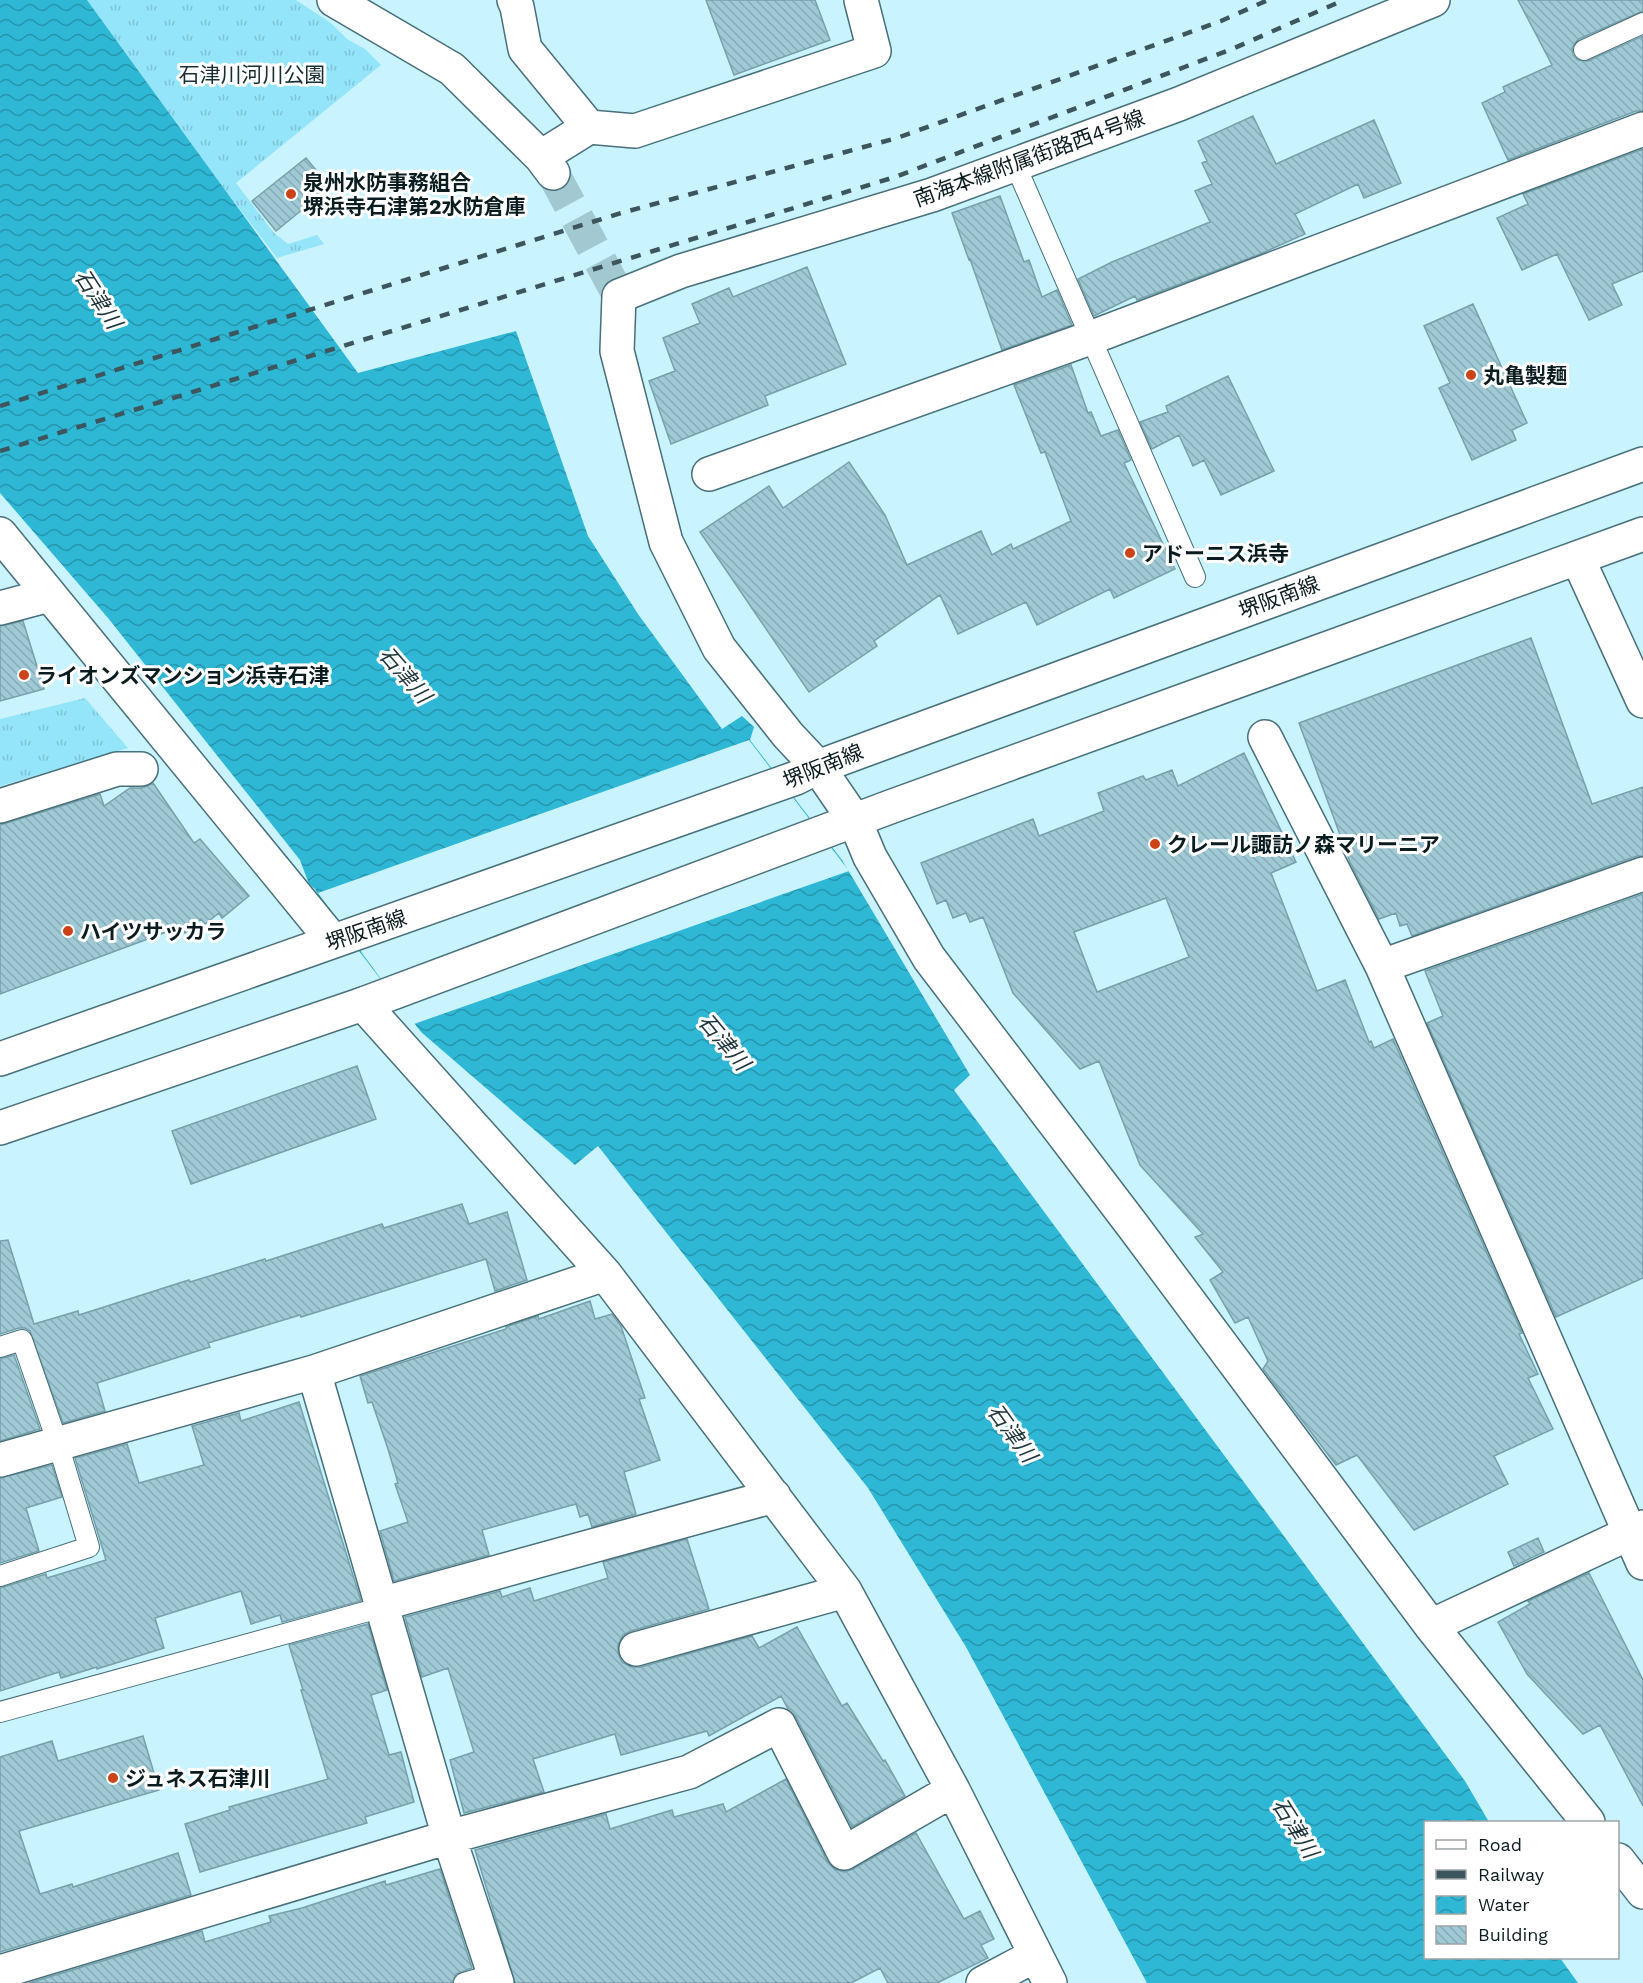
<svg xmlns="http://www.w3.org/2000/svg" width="1643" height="1983" viewBox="0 0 1643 1983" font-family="'Work Sans','Noto Sans JP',sans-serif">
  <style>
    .grass { fill: url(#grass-tufts) }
    .water { fill: url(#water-waves) }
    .pier { fill: #c8f3ff }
    .building { fill: url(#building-back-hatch); stroke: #77a0ab; stroke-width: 1.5; fill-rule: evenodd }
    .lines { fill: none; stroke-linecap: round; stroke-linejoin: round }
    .minor-tunnel { stroke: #a2c8d2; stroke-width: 33; stroke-dasharray: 33 16; stroke-linecap: butt }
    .service-casing { stroke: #486f7a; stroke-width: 22 }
    .minor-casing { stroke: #486f7a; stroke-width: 36 }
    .secondary-casing { stroke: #486f7a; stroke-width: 36 }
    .service { stroke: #fff; stroke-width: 20 }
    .minor { stroke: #fff; stroke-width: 33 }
    .secondary { stroke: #fff; stroke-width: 33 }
    .rail { stroke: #3d555c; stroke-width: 4.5; stroke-dasharray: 10 10; stroke-linecap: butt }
    .poi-dot { fill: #cc431a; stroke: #fff; stroke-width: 2 }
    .labels { text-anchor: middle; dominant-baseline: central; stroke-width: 6; stroke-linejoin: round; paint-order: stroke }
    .park-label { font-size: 21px; fill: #172d33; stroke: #fff }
    .street-label { font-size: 21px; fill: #0b1c20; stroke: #fff }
    .poi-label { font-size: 21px; font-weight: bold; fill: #0b1c20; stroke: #fff; text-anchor: start }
    .water-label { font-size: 22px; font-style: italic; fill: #21373d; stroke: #fff }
  </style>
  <defs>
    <pattern id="grass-tufts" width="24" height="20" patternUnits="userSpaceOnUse" patternTransform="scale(1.5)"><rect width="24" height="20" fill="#95e5fa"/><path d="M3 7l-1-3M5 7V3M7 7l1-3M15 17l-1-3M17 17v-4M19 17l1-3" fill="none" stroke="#7fc4d6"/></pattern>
    <pattern id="water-waves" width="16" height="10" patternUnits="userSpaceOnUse" patternTransform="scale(1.5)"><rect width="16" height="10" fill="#2fb8d6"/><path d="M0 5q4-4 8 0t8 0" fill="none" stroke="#2695ad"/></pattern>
    <pattern id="building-back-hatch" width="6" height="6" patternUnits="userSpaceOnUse" patternTransform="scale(1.5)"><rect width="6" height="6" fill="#9fc9d4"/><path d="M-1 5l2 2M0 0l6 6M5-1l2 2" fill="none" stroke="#88acb6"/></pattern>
  </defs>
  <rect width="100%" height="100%" fill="#c8f3ff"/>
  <!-- grass -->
  <path class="grass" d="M87,0H296L331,23L347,39L365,49L381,65L236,183L274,233L288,244L317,235L324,244L277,258L226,191Z
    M85,698L128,748L0,786V719Z"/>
  <!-- water -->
  <path class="water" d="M0,0H87L358,373L516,331L588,536L638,614L722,729L742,716L754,727L750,740L842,860L970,1075L954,1090L1465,1781L1489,1822H1426V1958H1560L1578,1983H1147L966,1647L868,1488L598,1146L575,1165L421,1032L323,904L315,889L309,884L300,860L108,618L0,493Z"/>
  <!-- pier -->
  <path class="pier" d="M749,740L849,871L414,1024L318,893Z"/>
  <!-- building -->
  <path class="building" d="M706,0H815L830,40L734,75Z
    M1518,0H1643V11L1579,39L1574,44L1572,49L1573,55L1578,60L1588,61L1643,36V111H1636L1508,160L1482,103L1505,92L1503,87L1552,65Z
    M1253,116L1276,164L1374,120L1401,183L1364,198L1358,184L1295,214L1305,234L1258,255L1137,300L1135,296L1094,316L1078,279L1112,262L1210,222L1195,191L1212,184L1202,163L1207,161L1198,141Z
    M1643,149V271L1612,284L1622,305L1589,320L1557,254L1522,270L1497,218L1528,204L1523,194Z
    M306,158L330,187L276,231L252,201Z
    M1000,196L1024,262L1029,260L1042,297L1057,290L1072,325L1002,350L970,259L969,260L952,213Z
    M807,267L846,364L765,396L768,405L671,444L649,381L675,371L663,338L700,323L692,304L729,288L733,297Z
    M1473,304L1527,423L1512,430L1516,440L1472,460L1439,388L1450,383L1424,326Z
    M1071,365L1088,413L1091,412L1101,436L1118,430L1131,460L1124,463L1175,569L1114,598L1110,589L1037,625L1026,602L958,634L940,595L874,641L877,646L809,692L700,532L769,486L783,508L849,462L885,515L907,565L981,531L992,555L1011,544L1013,549L1071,521L1045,452L1041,453L1014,385Z
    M1228,376L1274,471L1221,495L1204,460L1193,466L1179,435L1152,449L1140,422L1168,412L1166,406Z
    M23,621L44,689L0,701V626Z
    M1531,638L1592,804L1643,787V856H1637L1412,936L1407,924L1400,926L1396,913L1379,919L1350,862L1299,723Z
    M1244,753L1296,862L1271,873L1317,991L1345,980L1369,1042L1371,1041L1374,1048L1393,1039L1522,1333L1519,1334L1538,1374L1528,1378L1553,1429L1494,1456L1508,1484L1414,1530L1357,1455L1336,1465L1263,1369L1268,1361L1248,1317L1235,1323L1210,1280L1223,1272L1195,1237L1203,1234L1140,1165L1099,1061L1080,1069L1013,993L983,917L970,922L966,913L953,918L946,900L937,904L921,863L1033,819L1039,836L1104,811L1098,793L1143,776L1146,780L1172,770L1178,786ZM1166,898L1189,957L1097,992L1074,932Z
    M153,783L194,843L200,839L249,896L222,918L219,913L205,924L201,919L185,933L180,927L0,994V825L100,794L104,806L130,788H142Z
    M1643,894V1278L1556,1317L1427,1023L1443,1016L1425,971Z
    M357,1066L376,1119L191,1184L172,1131Z
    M462,1204L469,1224L507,1212L527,1280L495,1291L486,1259L301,1317L300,1315L208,1343L210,1347L97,1383L105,1411L63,1423L30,1331L25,1328H19L0,1334V1241L8,1240L34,1324L78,1311L79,1315L189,1280L190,1282L265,1259L266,1261L382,1224L384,1228Z
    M590,1301L595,1319L612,1314L621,1326L645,1398L639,1399L660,1460L624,1472L636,1514L592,1527L588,1514L580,1517L576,1504L482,1530L489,1555L394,1581L380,1531L408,1522L395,1484L398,1483L388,1449L372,1402L368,1403L360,1376L506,1329V1327L538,1316L539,1319Z
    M14,1355L40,1429L0,1441V1359Z
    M299,1402L361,1601L282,1622L280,1615L251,1624L241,1591L155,1618L164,1648L97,1669V1667L61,1678L59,1672L0,1691V1588L46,1574L47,1578L106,1560L75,1458L127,1444L139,1483L204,1465L192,1426L239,1413L241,1421Z
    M52,1465L62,1497L26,1508L39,1551L0,1563V1478Z
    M1538,1538L1544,1552L1514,1566L1508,1552Z
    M687,1539L709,1609L631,1631L623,1635L618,1645V1653L622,1662L631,1667H641L752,1636L759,1648L797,1627L842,1706L847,1703L883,1761L885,1760L905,1796L852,1827L796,1717L788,1709L781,1696L709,1736L707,1731L621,1755L615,1734L533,1759L544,1792L464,1813L450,1760L474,1752L448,1668L422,1677L405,1617L500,1591L502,1597L530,1588L534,1601L608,1578L603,1562Z
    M1589,1573L1643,1680V1806L1600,1725L1583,1734L1527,1674L1498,1622L1530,1604L1528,1601Z
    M368,1624L387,1690L371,1695L389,1755L401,1752L414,1802L365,1817L367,1823L200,1872L185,1824L230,1810L229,1807L328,1779L301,1690H303L289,1645Z
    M143,1736L159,1790L19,1831L40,1894L72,1884L73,1887L178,1853L191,1895L0,1952V1757L52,1741L58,1761Z
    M786,1779L827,1861L835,1869L844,1872L853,1869L916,1833L964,1919L980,1911L994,1939L981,1945L988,1958L937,1983H888L880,1968L851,1983H515L475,1850L606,1814L610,1829L672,1810L674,1817L723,1804L726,1812Z
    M440,1869L472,1968L456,1974L452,1983H29L202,1931L205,1942L271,1922L269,1916L302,1908L385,1881L386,1885Z"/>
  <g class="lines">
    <!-- minor-tunnel -->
    <path class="minor-tunnel" d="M554,175L619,296"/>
    <!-- service casing -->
    <g class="service-casing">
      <path id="service" d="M1584,50L1643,23
        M1015,164L1195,577
        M0,1347L22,1340L58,1444L89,1547L0,1576
        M0,1712L383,1607
        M464,1983L494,1974"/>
    </g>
    <!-- minor casing -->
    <g class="minor-casing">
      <path id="minor" d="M334,0L452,69L541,157L553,173
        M514,0L517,7L525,49L589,127
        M1433,0L1179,104L932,195L681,271L619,296L617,351L666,542L719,648L788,735L818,767L855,821L870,857L929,958L1133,1226L1431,1626L1588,1822
        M541,157L589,127L635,131L874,51L861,0
        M709,474L1090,338L1643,129
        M0,534L333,941
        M1578,559L1643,701
        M0,608L49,595
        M1265,737L1382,966L1643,1563
        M0,806L117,769H141
        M1382,966L1643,874
        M363,1004L605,1274L845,1591L953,1790L1050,1983
        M314,1372L449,1837L497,1983
        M0,1460L314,1372L605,1274
        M381,1604L774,1496
        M1431,1626L1643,1527
        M636,1649L845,1591
        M1618,1860L1643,1892
        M0,1972L449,1837L689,1772L779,1725L844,1853L953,1790
        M983,1983L1036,1955"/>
    </g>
    <!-- secondary casing -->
    <g class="secondary-casing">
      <path id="secondary" d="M0,1059L796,778L818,767L875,746L1643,464
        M0,1128L363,1004L890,807L1643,534"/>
    </g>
    <!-- service -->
    <use href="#service" class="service"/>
    <!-- minor -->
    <use href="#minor" class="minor"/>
    <!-- secondary -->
    <use href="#secondary" class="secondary"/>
    <!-- rail -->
    <path class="rail" d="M0,406L621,213L897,138L1221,21L1268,0
      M0,451L895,177L1232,49L1344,0"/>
  </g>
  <!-- markers -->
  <g class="poi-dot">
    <circle cx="291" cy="194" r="6"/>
    <circle cx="1471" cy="375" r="6"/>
    <circle cx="1130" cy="553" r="6"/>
    <circle cx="24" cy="675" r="6"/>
    <circle cx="1155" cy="844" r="6"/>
    <circle cx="68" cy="931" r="6"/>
    <circle cx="113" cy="1778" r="6"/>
  </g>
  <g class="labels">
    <!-- park labels -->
    <g class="park-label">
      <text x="252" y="74">石津川河川公園</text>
    </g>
    <!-- street labels -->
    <g class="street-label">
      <text transform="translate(1029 158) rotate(-20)">南海本線附属街路西4号線</text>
      <text transform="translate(1279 597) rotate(-20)">堺阪南線</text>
      <text transform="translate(823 766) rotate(-22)">堺阪南線</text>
      <text transform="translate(366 930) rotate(-19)">堺阪南線</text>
    </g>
    <!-- poi labels -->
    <g class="poi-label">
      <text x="303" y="182">泉州水防事務組合<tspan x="303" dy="24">堺浜寺石津第2水防倉庫</tspan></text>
      <text x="1483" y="375">丸亀製麺</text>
      <text x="1142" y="553">アドーニス浜寺</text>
      <text x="36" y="675">ライオンズマンション浜寺石津</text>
      <text x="1167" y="844">クレール諏訪ノ森マリーニア</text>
      <text x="80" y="931">ハイツサッカラ</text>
      <text x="125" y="1778">ジュネス石津川</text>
    </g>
    <!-- water labels -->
    <g class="water-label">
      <text transform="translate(98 299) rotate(57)">石津川</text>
      <text transform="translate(405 675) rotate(49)">石津川</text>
      <text transform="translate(724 1042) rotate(50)">石津川</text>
      <text transform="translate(1012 1433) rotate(54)">石津川</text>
      <text transform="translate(1295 1828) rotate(58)">石津川</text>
    </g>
  </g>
  <!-- legend -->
  <rect x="1424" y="1821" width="195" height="138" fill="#ffffff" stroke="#9da4a6" stroke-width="1.5"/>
  <rect x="1436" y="1840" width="30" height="9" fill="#ffffff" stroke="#9da4a6" stroke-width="1.5"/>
  <text x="1478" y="1851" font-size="18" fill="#0b1c20">Road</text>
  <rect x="1436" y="1870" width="30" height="9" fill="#3d555c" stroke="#9da4a6" stroke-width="1.5"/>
  <text x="1478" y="1881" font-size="18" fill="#0b1c20">Railway</text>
  <rect x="1436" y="1896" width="30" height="18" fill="url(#water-waves)" stroke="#9da4a6" stroke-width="1.5"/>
  <text x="1478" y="1911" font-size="18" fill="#0b1c20">Water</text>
  <rect x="1436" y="1926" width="30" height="18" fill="url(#building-back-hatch)" stroke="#9da4a6" stroke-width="1.5"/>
  <text x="1478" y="1941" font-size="18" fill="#0b1c20">Building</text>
</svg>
